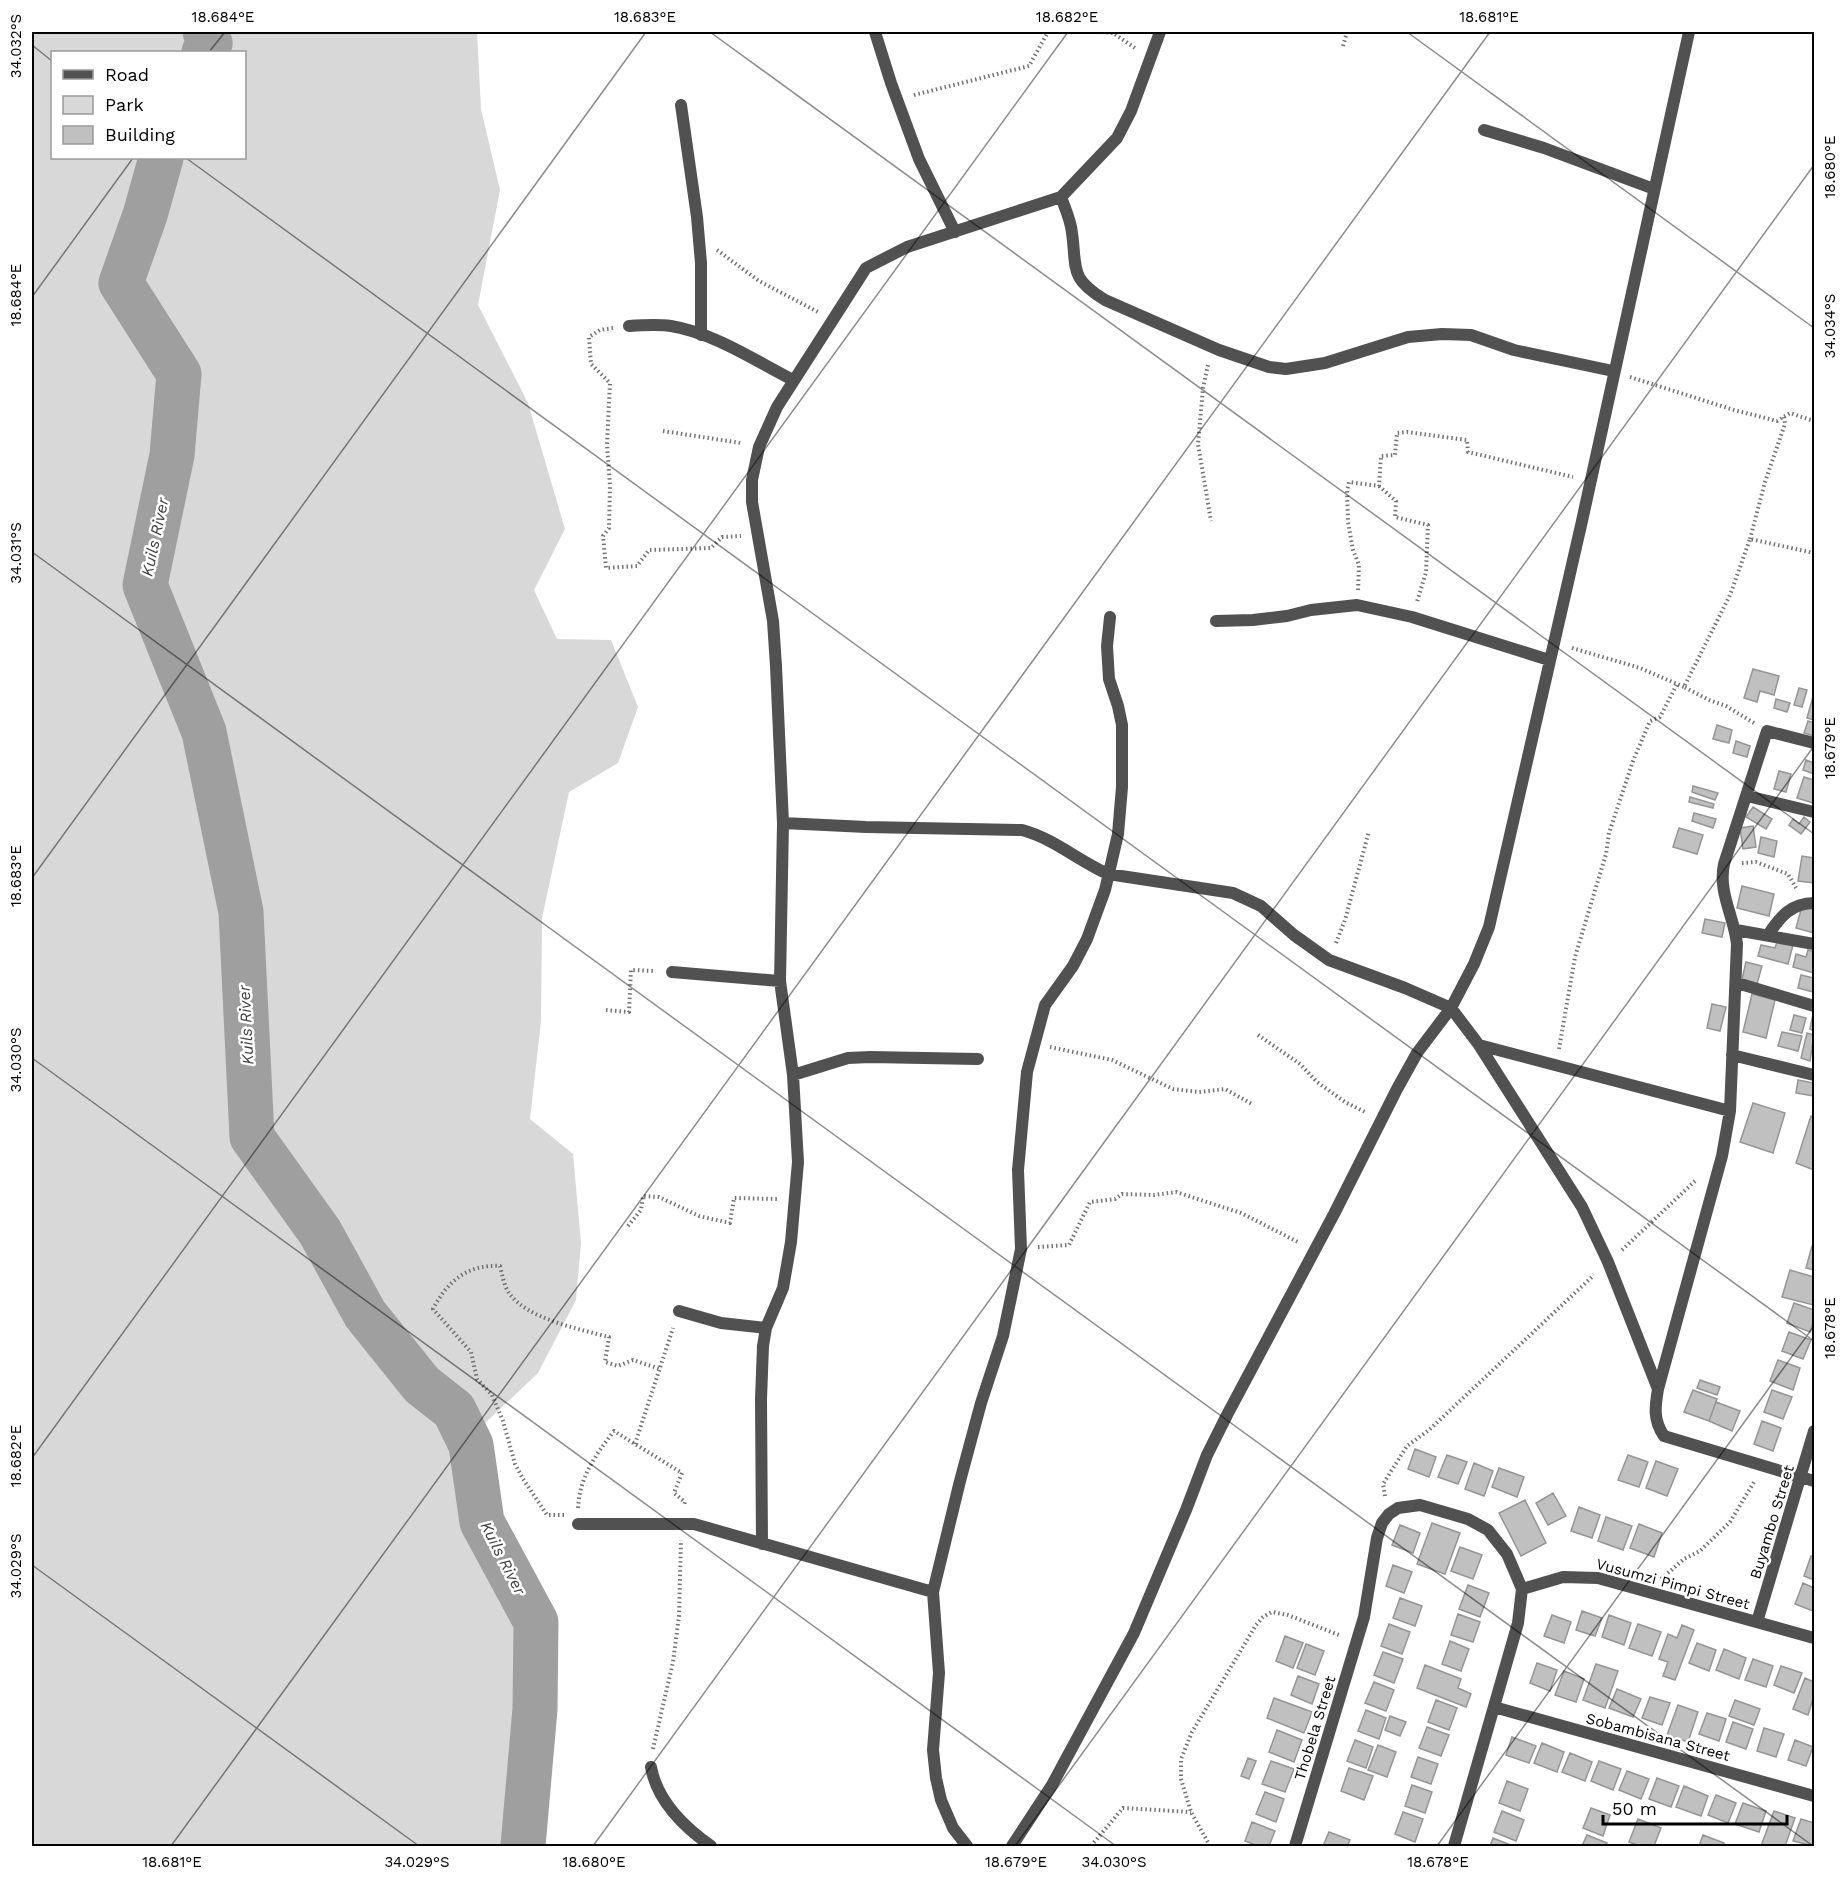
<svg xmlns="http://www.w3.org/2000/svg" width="1846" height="1878" viewBox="0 0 1846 1878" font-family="'Work Sans',sans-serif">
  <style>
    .green { fill: #d8d8d8; fill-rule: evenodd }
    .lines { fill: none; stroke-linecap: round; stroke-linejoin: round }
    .river { stroke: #9f9f9f; stroke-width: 45 }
    .building { fill: #c0c0c0; stroke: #959595; stroke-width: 1.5 }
    .path { stroke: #737373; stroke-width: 4; stroke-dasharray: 1.5 3; stroke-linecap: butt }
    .street { stroke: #515151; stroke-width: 12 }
    .ticks { fill: none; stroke: #000; stroke-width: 1.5; stroke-opacity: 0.45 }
    .labels { text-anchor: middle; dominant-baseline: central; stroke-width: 5; stroke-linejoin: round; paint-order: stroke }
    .street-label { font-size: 15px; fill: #000; stroke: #fff }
    .water-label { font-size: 16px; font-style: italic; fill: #404040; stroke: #fff }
    .neatline { fill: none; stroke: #000; stroke-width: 2 }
    .ticks-label { font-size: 15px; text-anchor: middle; fill: #000 }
  </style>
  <rect width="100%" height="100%" fill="#fff"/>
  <!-- green -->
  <path class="green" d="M32,32H477L481,109L500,190L478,305L528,403L565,529L534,590L557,639L611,640L638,707L618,763L569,792L542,918L541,1021L530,1119L573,1154L581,1243L576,1300L538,1373L481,1427L494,1519L527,1582L556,1618L551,1743L538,1830L539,1846H32ZM52,52H244V158H52Z"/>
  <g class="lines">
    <!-- river -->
    <path class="river" d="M204,52L210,43L205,32
      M161,158L145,215L121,283L179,374L172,455L145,585L204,732L241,912L252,1137L320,1232L365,1314L422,1385L454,1410L471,1445L482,1522L536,1622L535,1709L523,1846"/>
  </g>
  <!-- building -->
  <path class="building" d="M1753,669L1779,676L1774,695L1760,691L1757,702L1744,698Z
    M1799,688L1807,690L1802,707L1794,705Z
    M1814,693V720L1807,718Z
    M1776,699L1790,703L1787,712L1774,708Z
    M1808,721L1814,723V736L1804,733Z
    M1717,725L1732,730L1729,743L1713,739Z
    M1736,741L1750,746L1747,757L1733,753Z
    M1806,760L1814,763V774L1803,770Z
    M1779,771L1791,774L1786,792L1774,789Z
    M1804,777L1814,780L1813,803L1797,798Z
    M1693,786L1718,793L1715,800L1692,792Z
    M1690,797L1714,804L1713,808L1689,802Z
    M1753,807L1772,819L1766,829L1746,817Z
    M1694,813L1716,819L1713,828L1692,821Z
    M1804,817L1810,822L1801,834L1789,825L1793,819L1799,824Z
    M1753,826L1756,847L1743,849L1740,828Z
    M1679,828L1703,835L1697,854L1673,847Z
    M1761,837L1777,841L1774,857L1758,853Z
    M1814,854V883L1798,881L1802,856L1814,858Z
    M1742,886L1774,894L1769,916L1737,908Z
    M1802,906L1814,909V933L1796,928Z
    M1705,919L1725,923L1722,937L1702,933Z
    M1777,942L1793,945L1788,964L1758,956L1761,945L1775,948Z
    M1808,950L1814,952V973L1793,967L1796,954L1806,957Z
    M1746,962L1762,966L1757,984L1742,979Z
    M1801,975L1814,978L1813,992L1798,988Z
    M1752,994L1775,1000L1766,1038L1743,1032Z
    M1712,1004L1726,1007L1720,1031L1707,1028Z
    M1814,1009V1031L1810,1029Z
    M1794,1015L1806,1018L1802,1033L1790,1030Z
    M1782,1032L1802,1036L1798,1051L1778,1046Z
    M1807,1033L1814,1035L1810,1061L1801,1058Z
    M1798,1080L1814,1083V1096L1796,1093Z
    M1753,1103L1785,1113L1773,1153L1740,1142Z
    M1811,1116L1814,1118V1170L1796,1163Z
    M1812,1246H1814V1270L1806,1268Z
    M1790,1270L1814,1277V1305L1782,1297Z
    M1794,1303L1814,1310V1320L1810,1332L1787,1323Z
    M1789,1332L1811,1340L1803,1359L1782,1351Z
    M1778,1360L1800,1368L1793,1390L1770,1381Z
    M1700,1380L1720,1387L1717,1395L1697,1388Z
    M1693,1390L1717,1399L1709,1421L1684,1412Z
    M1772,1390L1792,1397L1783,1419L1764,1412Z
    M1716,1402L1740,1411L1732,1431L1709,1421Z
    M1762,1421L1781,1428L1773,1451L1754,1444Z
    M1415,1449L1436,1457L1429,1477L1408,1469Z
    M1447,1455L1467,1462L1458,1484L1438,1477Z
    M1628,1455L1648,1462L1639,1487L1618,1480Z
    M1656,1461L1678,1469L1667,1496L1646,1488Z
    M1474,1463L1493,1471L1484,1496L1465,1489Z
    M1499,1468L1524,1477L1517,1497L1492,1487Z
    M1553,1493L1566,1516L1548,1525L1536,1503Z
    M1525,1500L1546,1543L1521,1556L1499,1513Z
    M1579,1507L1600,1515L1592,1538L1571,1531Z
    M1606,1517L1632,1526L1623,1550L1598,1541Z
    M1432,1523L1460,1533L1445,1574L1417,1564Z
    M1639,1524L1662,1533L1654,1557L1630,1548Z
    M1400,1525L1420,1533L1413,1553L1392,1545Z
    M1460,1547L1482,1555L1473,1579L1451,1571Z
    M1811,1556L1814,1557V1580L1804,1576Z
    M1393,1565L1412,1572L1404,1593L1386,1586Z
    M1803,1583L1814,1588L1813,1611L1795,1604Z
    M1468,1585L1489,1593L1480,1617L1459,1609Z
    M1400,1598L1422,1606L1415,1626L1393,1618Z
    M1582,1611L1602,1618L1595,1636L1576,1630Z
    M1458,1614L1480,1622L1473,1642L1451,1635Z
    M1552,1615L1571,1622L1564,1643L1544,1636Z
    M1609,1615L1631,1623L1624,1645L1602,1637Z
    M1389,1624L1410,1632L1402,1654L1381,1646Z
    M1638,1624L1661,1632L1652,1656L1629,1648Z
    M1682,1625L1694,1630L1675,1680L1663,1676L1668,1662L1659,1659L1668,1634L1677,1638Z
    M1285,1636L1303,1643L1293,1668L1276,1661Z
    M1450,1641L1469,1649L1461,1671L1442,1664Z
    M1697,1643L1716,1650L1709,1671L1689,1663Z
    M1306,1644L1324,1651L1315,1675L1297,1668Z
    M1724,1649L1746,1658L1739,1679L1716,1670Z
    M1383,1652L1403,1659L1394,1683L1374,1675Z
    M1753,1659L1773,1666L1766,1687L1745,1680Z
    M1537,1663L1557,1670L1550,1691L1530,1683Z
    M1596,1664L1618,1671L1605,1708L1583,1700Z
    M1425,1665L1461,1679L1458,1688L1471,1694L1466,1707L1417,1688Z
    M1781,1666L1802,1673L1794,1693L1774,1685Z
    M1564,1671L1584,1679L1576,1702L1555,1695Z
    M1298,1676L1319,1684L1312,1704L1291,1695Z
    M1805,1678L1814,1682V1696L1808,1715L1793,1709Z
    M1374,1682L1394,1690L1386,1711L1365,1703Z
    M1617,1689L1641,1699L1633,1717L1609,1708Z
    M1650,1697L1670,1703L1662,1725L1642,1718Z
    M1274,1698L1312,1712L1304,1733L1267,1718Z
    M1436,1700L1457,1708L1449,1730L1428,1722Z
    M1735,1700L1760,1709L1754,1725L1729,1716Z
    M1678,1705L1698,1712L1688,1742L1667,1735Z
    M1366,1710L1386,1718L1379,1739L1358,1731Z
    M1707,1713L1726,1719L1719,1741L1699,1734Z
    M1390,1716L1406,1722L1400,1736L1385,1730Z
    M1733,1722L1753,1729L1746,1749L1726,1742Z
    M1427,1727L1449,1735L1441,1756L1419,1748Z
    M1764,1728L1784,1734L1776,1757L1757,1751Z
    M1277,1730L1302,1740L1294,1762L1269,1752Z
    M1512,1737L1536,1746L1529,1763L1506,1755Z
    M1355,1740L1373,1747L1366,1768L1347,1761Z
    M1795,1740L1813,1747L1806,1766L1788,1760Z
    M1542,1743L1564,1752L1557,1772L1534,1763Z
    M1378,1745L1396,1752L1387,1777L1368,1770Z
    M1570,1753L1592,1762L1585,1781L1562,1772Z
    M1418,1757L1438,1764L1431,1784L1411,1777Z
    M1248,1758L1256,1761L1249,1779L1241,1776Z
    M1271,1761L1294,1769L1285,1792L1262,1784Z
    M1599,1761L1621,1769L1613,1790L1591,1781Z
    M1349,1768L1373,1776L1364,1800L1341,1791Z
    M1627,1771L1649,1779L1641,1799L1619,1790Z
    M1657,1778L1679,1786L1671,1807L1649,1799Z
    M1507,1781L1528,1789L1520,1811L1499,1803Z
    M1412,1785L1432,1792L1425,1813L1405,1806Z
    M1684,1786L1708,1796L1701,1816L1676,1807Z
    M1265,1792L1284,1799L1276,1822L1256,1814Z
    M1716,1795L1736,1803L1728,1823L1708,1815Z
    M1743,1803L1766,1811L1759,1832L1735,1824Z
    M1591,1808L1610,1815L1603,1836L1583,1828Z
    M1502,1811L1524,1820L1516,1841L1494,1832Z
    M1774,1811L1795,1818L1785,1846H1761Z
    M1403,1812L1423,1819L1415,1842L1395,1834Z
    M1638,1819L1661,1828L1654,1846H1640L1629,1842Z
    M1801,1819L1814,1823V1846L1793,1841Z
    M1252,1822L1275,1831L1269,1846H1258L1245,1841Z
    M1329,1832L1350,1840L1347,1846H1323Z
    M1587,1835L1607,1843L1606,1846H1582Z
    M1703,1835L1724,1843L1723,1846H1699Z
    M1493,1838L1513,1846H1490Z"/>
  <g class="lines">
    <!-- path -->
    <path class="path" d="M1102,32L1113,33L1135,48
      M1343,46L1347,32
      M914,95L1029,66L1048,32
      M717,250L759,281L818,312
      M613,328L600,330L589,337L591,364L610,383L607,444L610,486L609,528L603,536L606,568L637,566L649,550L711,548L722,537L741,536
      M1208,365L1203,388L1198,444L1211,521
      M1630,377L1734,410L1777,421L1790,413L1814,421
      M663,431L741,443
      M1379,486L1396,501L1395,517L1428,525L1426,572L1417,602
      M1750,539L1765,482L1785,424L1784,417
      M1358,590L1359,565L1353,550L1348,522L1347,491L1349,482L1379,486L1381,456L1395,455L1397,433L1407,432L1467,440L1468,452L1573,477
      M1572,648L1640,668L1684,687
      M1754,723L1726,706L1709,700L1684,687L1730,595L1750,539L1814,553
      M1742,863L1756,862L1788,874L1796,888
      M1336,943L1345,920L1369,831
      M606,1010L629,1012L631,970L656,971
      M1258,1035L1300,1064L1317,1082L1345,1102L1365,1112
      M1050,1047L1112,1060L1173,1089L1199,1092L1225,1089L1252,1104
      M1559,1049L1575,957L1606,854L1609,833L1633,761L1650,721L1660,717L1677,684
      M628,1226L641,1210L643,1196L659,1197L699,1216L730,1223L734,1198L777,1199
      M1038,1247L1069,1245L1090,1202L1115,1199L1122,1194L1154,1195L1176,1192L1241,1213L1298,1242
      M1622,1250L1695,1181
      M635,1444L673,1328
      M1385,1496L1383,1484L1407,1446L1429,1430L1594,1275
      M578,1508C580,1476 595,1456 614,1431L682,1473L674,1493L685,1502L684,1506
      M564,1515H547L523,1479L515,1464L503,1421L492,1395L477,1379L471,1352L433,1309C447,1282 467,1264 500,1266C502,1274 504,1286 509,1293C527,1319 579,1329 609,1337L605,1362L618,1366L633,1360L660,1369
      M1661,1579L1684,1559L1700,1551L1730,1522L1754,1482
      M653,1749L673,1662L679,1616L681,1540
      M1091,1846L1123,1808L1191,1812
      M1210,1846L1191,1812L1181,1779V1759L1192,1732L1256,1625L1263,1617L1272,1612L1288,1615L1339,1635"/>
    <!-- street -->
    <path class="street" d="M875,32L891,83L919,159L955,232
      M1160,32L1131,111L1117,138L1061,197C1065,208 1071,221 1072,233C1077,269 1069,278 1105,300L1219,350L1269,367L1286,369L1325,363L1408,337L1442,334L1471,335L1514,350L1613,371
      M681,105L697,217L701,263V335
      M1484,130L1544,148L1654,189
      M629,326C643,325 657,324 671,326C714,333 754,360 793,380
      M1216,621L1253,620L1287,616L1311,610L1357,605L1412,617L1549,660
      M1814,743L1767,731L1724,864C1718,893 1734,916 1737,944L1730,1111L1722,1156L1658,1389C1655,1407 1653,1420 1664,1436L1814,1481
      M1747,796L1814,812
      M783,823L866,827L1022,830C1055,839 1077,860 1108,874L1233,893L1261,906L1294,935L1329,960L1405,988L1451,1008L1479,1045L1582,1207L1608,1262L1658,1389
      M1736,930L1814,944
      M1768,935C1780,917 1791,903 1814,903
      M672,972L780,981
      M1737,983L1814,1006
      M1479,1045L1730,1111
      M1732,1055L1814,1075
      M793,1075L848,1058L870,1057L978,1059
      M679,1311L721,1323L766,1328
      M578,1524H694L933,1592
      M762,1544L761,1399L763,1346L766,1328L783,1288L791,1242L798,1162L793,1075L780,981L783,823L776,666L773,621L752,502V480L759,447L777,407L866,268L907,247L1061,197
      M1522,1589L1563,1577L1598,1578L1814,1638
      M1757,1622L1814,1431
      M1494,1707L1814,1796
      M651,1767C657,1801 684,1827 711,1846
      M967,1846L953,1828L941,1800L936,1778L933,1750L939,1673L933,1592L960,1481L981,1403L1003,1336L1021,1249L1018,1170L1027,1072L1045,1005L1073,966L1087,939L1105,890L1118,834L1122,787V725L1118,706L1109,679L1107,646L1110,617
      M1012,1846L1052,1785L1134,1633L1186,1510L1207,1455L1227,1415L1334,1214L1397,1089L1417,1053L1451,1008L1474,964L1489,927L1582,521L1689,32
      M1295,1846L1364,1617L1377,1538L1382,1523L1389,1514L1398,1508L1420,1505L1468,1519L1488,1530L1507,1554L1522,1589L1518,1623L1454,1846"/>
  </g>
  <!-- ticks -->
  <path class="ticks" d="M710,32L1814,834M1407,32L1814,328M32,45L52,61M209,52L225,32M186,158L1814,1341M32,297L133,158M32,552L1813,1846M32,878L646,32M32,1058L1116,1846M32,1458L1068,32M32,1565L419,1846M171,1846L1490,32M593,1846L1814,165M1015,1846L1814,746M1437,1846L1814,1326"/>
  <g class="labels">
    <!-- street labels -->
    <g class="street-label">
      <text transform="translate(1772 1522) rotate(-73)">Buyambo Street</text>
      <text transform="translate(1673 1584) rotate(15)">Vusumzi Pimpi Street</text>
      <text transform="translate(1315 1728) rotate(-73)">Thobela Street</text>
      <text transform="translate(1658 1737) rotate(15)">Sobambisana Street</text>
    </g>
    <!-- water labels -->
    <g class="water-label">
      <text transform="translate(155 537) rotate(-78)">Kuils River</text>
      <text transform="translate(246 1025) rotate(-93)">Kuils River</text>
      <text transform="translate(503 1558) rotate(63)">Kuils River</text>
    </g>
  </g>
  <!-- border -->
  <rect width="1846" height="1878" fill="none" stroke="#ffffff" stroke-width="66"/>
  <!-- legend -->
  <rect x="51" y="51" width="195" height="108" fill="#ffffff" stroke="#999999" stroke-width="1.5"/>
  <rect x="63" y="70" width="30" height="9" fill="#515151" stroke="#999999" stroke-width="1.5"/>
  <text x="105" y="81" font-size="18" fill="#000000">Road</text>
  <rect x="63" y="96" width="30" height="18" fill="#d8d8d8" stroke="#999999" stroke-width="1.5"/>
  <text x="105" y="111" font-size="18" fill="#000000">Park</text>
  <rect x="63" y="126" width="30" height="18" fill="#c0c0c0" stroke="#999999" stroke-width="1.5"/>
  <text x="105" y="141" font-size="18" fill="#000000">Building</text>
  <!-- scale -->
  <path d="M1603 1815v9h184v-9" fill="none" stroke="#000000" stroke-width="3"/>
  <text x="1612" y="1815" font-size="18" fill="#000000" stroke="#ffffff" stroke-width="4.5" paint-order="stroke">50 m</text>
  <rect x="33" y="33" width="1780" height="1812" class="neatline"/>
  <g class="ticks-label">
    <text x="223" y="22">18.684°E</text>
    <text x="645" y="22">18.683°E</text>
    <text x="1067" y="22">18.682°E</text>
    <text x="1489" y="22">18.681°E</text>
    <text transform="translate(16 46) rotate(-90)" y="5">34.032°S</text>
    <text transform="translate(1830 167) rotate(-90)" y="5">18.680°E</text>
    <text transform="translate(16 295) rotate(-90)" y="5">18.684°E</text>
    <text transform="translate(1830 326) rotate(-90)" y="5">34.034°S</text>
    <text transform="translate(16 553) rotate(-90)" y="5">34.031°S</text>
    <text transform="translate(1830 748) rotate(-90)" y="5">18.679°E</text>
    <text transform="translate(16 876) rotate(-90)" y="5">18.683°E</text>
    <text transform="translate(16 1060) rotate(-90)" y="5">34.030°S</text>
    <text transform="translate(1830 1328) rotate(-90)" y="5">18.678°E</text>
    <text transform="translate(16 1456) rotate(-90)" y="5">18.682°E</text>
    <text transform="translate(16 1566) rotate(-90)" y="5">34.029°S</text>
    <text x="172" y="1867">18.681°E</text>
    <text x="417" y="1867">34.029°S</text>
    <text x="594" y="1867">18.680°E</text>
    <text x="1016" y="1867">18.679°E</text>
    <text x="1114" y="1867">34.030°S</text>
    <text x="1438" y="1867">18.678°E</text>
  </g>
</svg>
